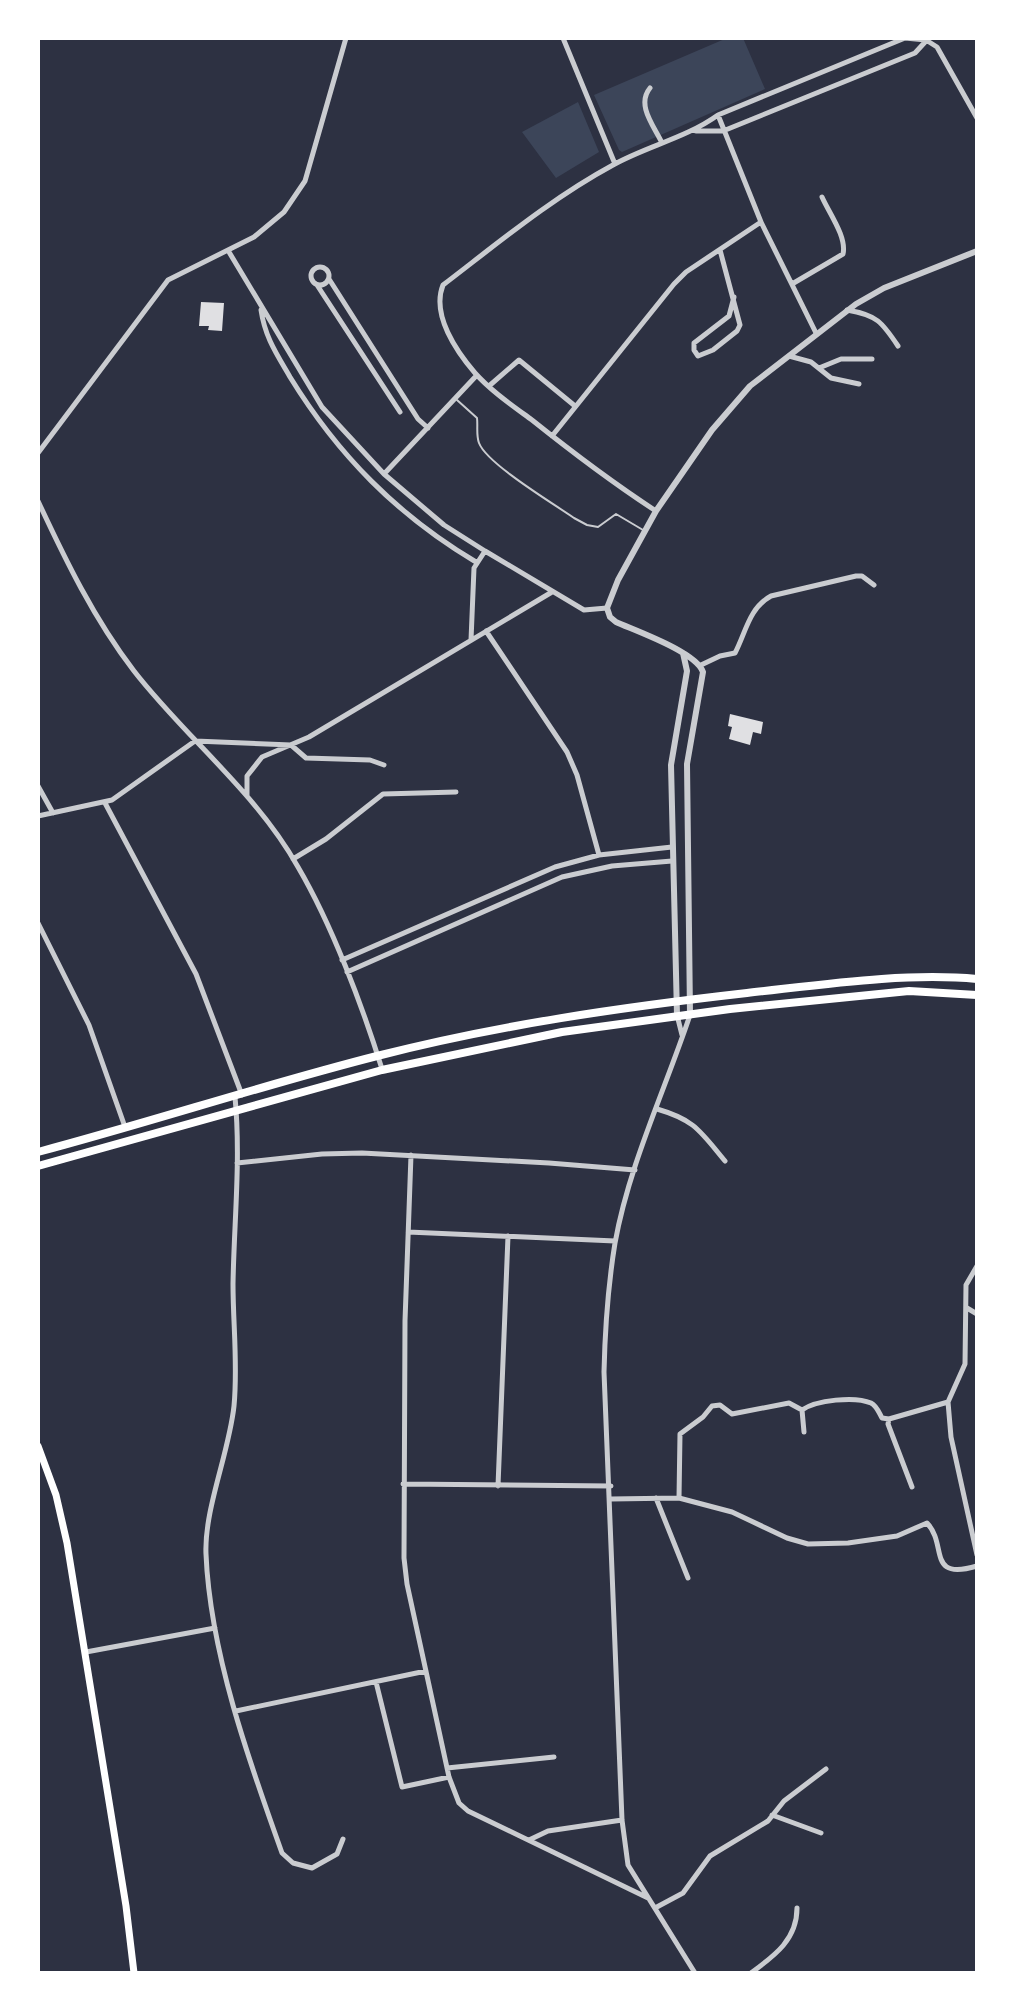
<svg xmlns="http://www.w3.org/2000/svg" width="1015" height="2011" viewBox="0 0 1015 2011" font-family="'Noto Sans',sans-serif">
  <style>
    .green { fill: #3c4559 }
    .building { fill: #e0e0e3 }
    .lines { fill: none; stroke-linecap: round; stroke-linejoin: round }
    .service { stroke: #caccd0; stroke-width: 2 }
    .minor { stroke: #caccd0; stroke-width: 5 }
    .tertiary { stroke: #caccd0; stroke-width: 6 }
    .secondary { stroke: #fff; stroke-width: 7 }
    .primary { stroke: #fff; stroke-width: 8 }
  </style>
  <rect width="100%" height="100%" fill="#2d3142"/>
  <!-- green -->
  <path class="green" d="M727,38H743L765,89L622,152L619,150L594,95Z
    M578,102L599,152L556,178L522,132Z"/>
  <!-- building -->
  <path class="building" d="M201,302L224,303L222,331L208,330L209,326H199Z
    M730,714L763,722L761,734L753,732L750,745L729,739L732,727L728,726Z"/>
  <g class="lines">
    <!-- service -->
    <path class="service" d="M457,400L477,418C478,426 476,435 479,443C487,464 554,504 574,518L587,525L598,527L616,514L643,530"/>
    <!-- minor -->
    <path class="minor" d="M563,38L615,164
      M650,88C636,105 654,126 662,143
      M718,115L761,222L816,333
      M696,131H723L915,53L926,41
      M720,250L740,325L737,331L713,350L698,356L694,350V343L729,316L734,297
      M229,252L322,407L384,474L444,525L485,551L584,610L607,608
      M311 276a9 9 0 1 1 18 0a9 9 0 1 1-18 0Z
      M329,279L418,419L428,428
      M792,284L843,254C847,237 829,213 822,197
      M317,285L400,412
      M261,310C265,337 276,353 290,377C338,455 397,515 476,562
      M847,310C877,315 882,322 898,346
      M789,356L811,362L831,378L859,384
      M819,368L841,359H872
      M489,386L519,360L575,406
      M552,436L674,284L686,272L761,222
      M38,453L168,280L254,237L284,212L305,181L346,38
      M384,474L477,375
      M38,501C65,559 94,619 134,671C186,738 256,792 298,867C332,925 362,1005 382,1069
      M656,511C613,483 572,452 532,420C513,406 491,391 475,373C457,352 431,315 443,285C498,243 552,198 613,165C647,146 686,138 718,115L905,38L926,40L937,47L977,118
      M486,631L567,752L577,775L599,855
      M471,640L474,568L485,551
      M701,665L720,656L735,653C746,632 749,608 771,596L856,576H862L874,585
      M38,786L53,813
      M247,795V776L262,757L309,737L552,592
      M105,803L196,974L242,1095
      M38,816L112,800L195,741L291,745L306,758L370,760L384,765
      M293,859L326,839L383,794L456,792
      M38,923L89,1025L125,1127
      M342,960L555,867L599,855L672,847
      M347,972L562,877L612,866L672,861
      M677,1015L682,1035
      M690,1015C665,1090 629,1165 615,1243C608,1286 605,1329 604,1372L622,1820L628,1865L695,1973
      M235,1097C241,1159 234,1222 233,1284C233,1325 238,1365 234,1406C229,1453 204,1510 206,1554C210,1652 249,1761 282,1853L293,1863L312,1868L337,1854L343,1839
      M657,1109C695,1120 700,1131 725,1161
      M411,1155L405,1321L404,1558L407,1584L449,1777L459,1803L468,1811L648,1898
      M237,1163L322,1154L362,1153L549,1163L635,1170
      M408,1232L615,1241
      M977,1266L966,1285L965,1364L948,1402L951,1437L977,1555
      M967,1308L977,1314
      M804,1432L802,1410C816,1400 855,1396 871,1403C877,1406 879,1413 882,1418L889,1419
      M403,1484L611,1486
      M498,1486L508,1236
      M912,1487L888,1424L889,1419L948,1402
      M656,1498L688,1578
      M679,1498L680,1434L703,1417L712,1406L720,1405L732,1414L789,1403L802,1410
      M611,1499L679,1498L732,1512L787,1538L808,1544L848,1543L897,1536L927,1523C948,1545 926,1581 977,1566
      M86,1652L215,1628
      M376,1682L402,1787L449,1777
      M236,1711L426,1671
      M447,1768L554,1757
      M772,1815L821,1833
      M529,1840L548,1831L622,1820
      M655,1908L683,1893L710,1856L768,1821L784,1801L826,1769
      M751,1973C774,1956 797,1940 797,1908"/>
    <!-- tertiary -->
    <path class="tertiary" d="M690,1014L687,764L703,672C696,652 636,631 616,622L610,617L607,608L618,580L656,511L712,430L750,386L856,304L884,288L977,251
      M677,1015L671,765L687,671L683,653"/>
    <!-- secondary -->
    <path class="secondary" d="M38,1446L56,1495L67,1543L126,1906L134,1973"/>
    <!-- primary -->
    <path class="primary" d="M38,1152C151,1122 263,1085 377,1056C498,1025 623,1007 747,993C820,985 905,972 977,979
      M38,1166L382,1070L562,1032L730,1009L909,991L977,995"/>
  </g>
  <!-- border -->
  <rect width="1015" height="2011" fill="none" stroke="#ffffff" stroke-width="80"/>
</svg>
